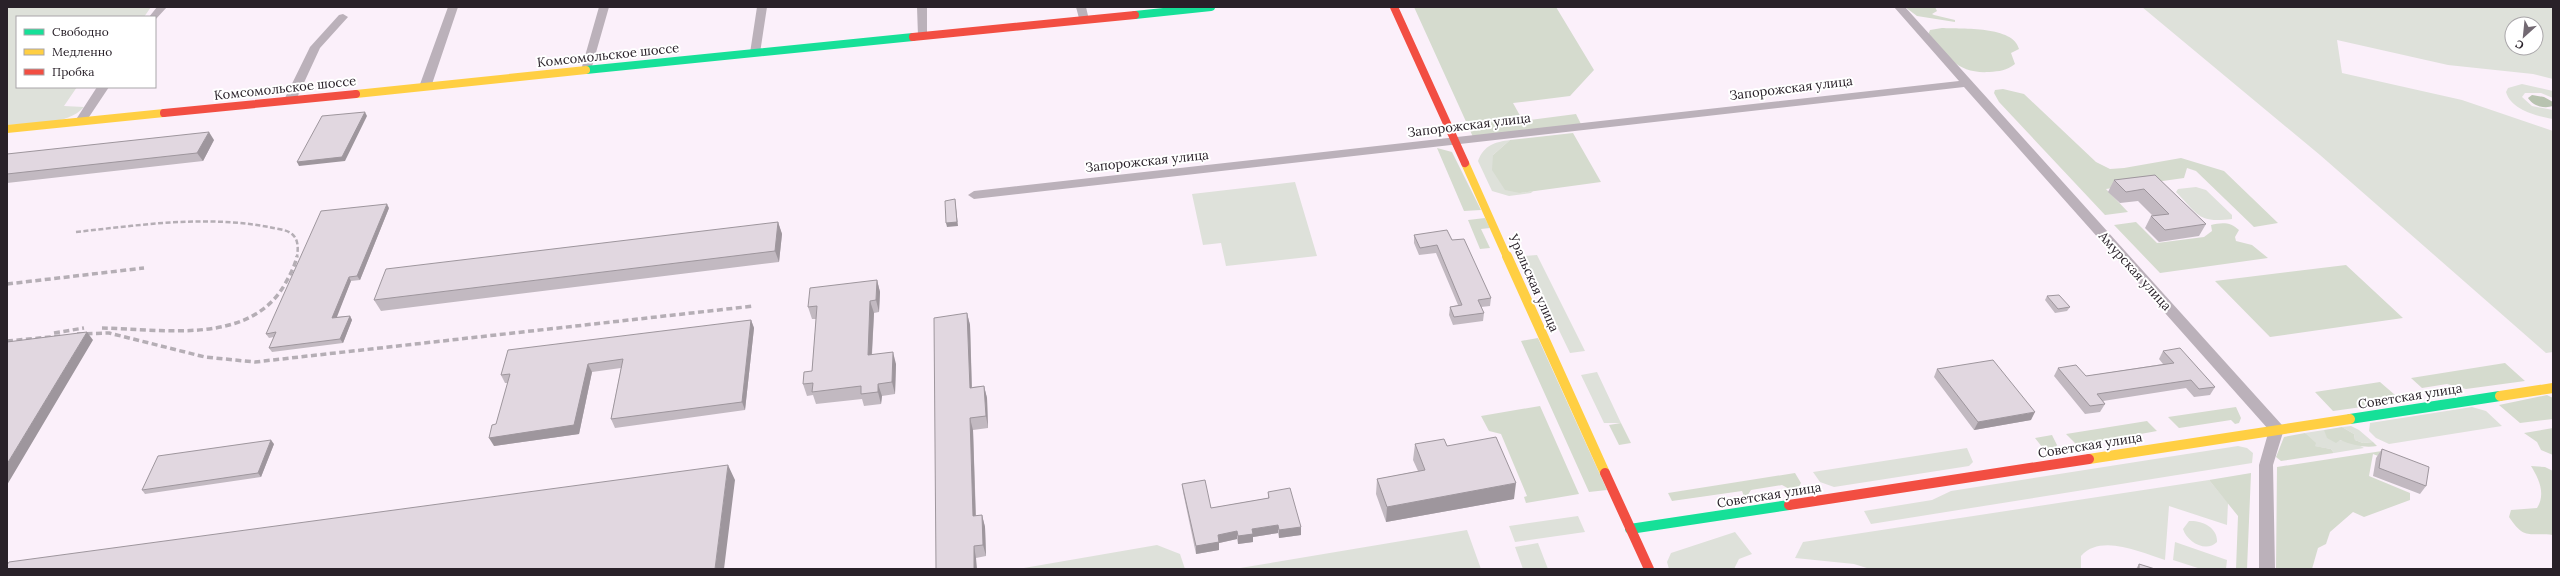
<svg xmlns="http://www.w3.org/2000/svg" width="2560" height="576" viewBox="0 0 2560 576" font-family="Lora,serif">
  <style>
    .green { fill: #dee1da; fill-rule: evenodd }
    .forest { fill: #d5dbce }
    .water { fill: #b8c3b0 }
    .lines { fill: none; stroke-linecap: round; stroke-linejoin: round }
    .street { fill: #bbb1ba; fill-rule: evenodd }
    .fast-far1 { stroke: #16e098; stroke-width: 8 }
    .fast { stroke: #16e098; stroke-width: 10 }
    .slow-far1 { stroke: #ffcf43; stroke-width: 8 }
    .slow { stroke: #ffcf43; stroke-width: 10 }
    .jam-far1 { stroke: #f24e42; stroke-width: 8 }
    .jam { stroke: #f24e42; stroke-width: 10 }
    .rail-far1 { stroke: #b5aeb5; stroke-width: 2.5; stroke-dasharray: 5 2.5; stroke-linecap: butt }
    .rail { stroke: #b5aeb5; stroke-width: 3.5; stroke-dasharray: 6 3.5; stroke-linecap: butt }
    .wall { fill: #c2b9c1 }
    .shaded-wall { fill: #9e969d }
    .building { fill: #e1d7e0; stroke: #9e969d }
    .labels { text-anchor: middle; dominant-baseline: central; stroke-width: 4; stroke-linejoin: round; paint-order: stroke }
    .street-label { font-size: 13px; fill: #292129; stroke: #fff }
  </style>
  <rect width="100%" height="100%" fill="#fbf0fa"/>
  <!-- green -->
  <path class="green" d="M7,7H151L144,17H17V87H77L64,106L84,107C67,126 31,123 7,125Z
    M2142,7H2553V79L2533,74L2448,65L2337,40L2342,73L2462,100L2553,131V352L2546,353L2320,155ZM2512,24H2536V48H2512Z
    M2522,84L2553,91V98L2541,93H2525L2522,97L2532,106L2553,110V119C2537,116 2511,110 2506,92L2508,88Z
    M1510,140L1493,155L1520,193L1533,191L1531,193L1509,196L1492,191L1478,161C1484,145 1495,142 1510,140Z
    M1295,182L1317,256L1226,266L1221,243L1203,245L1192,194Z
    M2196,187L2206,190L2232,215V219C2197,223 2199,215 2176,192L2178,189Z
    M1537,255L1585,351L1570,353L1523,256Z
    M1597,372L1621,423H1604L1581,375Z
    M2472,407L2486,411L2502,426L2389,444L2376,438L2369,431L2370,423Z
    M2351,426L2359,430L2373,442L2363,443L2355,440L2354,434L2342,427Z
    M2324,430L2339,440L2355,443L2364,448L2334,453L2331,449L2314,446L2305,433Z
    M2238,446L2247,448L2253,453L2252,463L1871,524L1864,511L1932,500L1951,491Z
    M1967,448L1973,462L1969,466L1834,487L1820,482L1813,472Z
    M2209,480L2228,503L2227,525L2169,506L2165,560C2142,553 2101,533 2081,556V569H1870L1854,564L1795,558L1803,542Z
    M1578,516L1585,532L1515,542L1509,526Z
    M2189,521C2201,520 2218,527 2217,542C2206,553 2187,542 2183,529Z
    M1467,530L1481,569H1234Z
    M1735,532L1752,554L1739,559L1734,569H1669L1667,562L1671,553Z
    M2175,542L2227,560L2226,569H2201L2173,560Z
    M1538,543L1548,569H1523L1515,547Z
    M1157,545L1180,554L1185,569H1018Z"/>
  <!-- forest -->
  <path class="forest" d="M1414,7H1556L1594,70L1570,96L1513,103L1523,121L1576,114L1581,124L1473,137Z
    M1905,7H1935L1937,11L1932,14L1934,15L1955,20V22L1917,16Z
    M1942,28C1962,29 2014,26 2019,49L2011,53L2015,64C2006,71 2000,71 1989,72C1958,74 1947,56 1928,35L1930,30Z
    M2003,89L2024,94L2096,162L2110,169L2124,168L2181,158L2224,171L2278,223L2254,227L2196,171L2187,168L2184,178L2106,189L2128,212L2105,215L1999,102L1994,93L1995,90Z
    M1573,133L1601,182L1520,193L1505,190L1492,170L1493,155L1510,140Z
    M1437,148L1452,152L1481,210L1464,211Z
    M1485,218L1490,228L1481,229L1490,248L1480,249L1468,220Z
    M2136,222L2157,243L2204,237L2212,231L2211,225C2222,222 2231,222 2239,230L2235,237L2236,241L2252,245L2268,258L2160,273L2114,225Z
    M2346,265L2403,318L2270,337L2215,281Z
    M1538,338L1607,490L1589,492L1521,341Z
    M2505,363L2525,381L2466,389L2447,384L2422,388L2411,378Z
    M2380,382L2395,395L2391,403L2333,411L2315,392Z
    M2547,395L2553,398V419L2520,423L2499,405Z
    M1540,406L1579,494L1526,503L1524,497L1527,496L1501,434L1489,431L1481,416Z
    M2236,407L2241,418L2239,423L2235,424L2231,420L2179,428L2168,417Z
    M2147,421L2157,431L2091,443V447L2076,444L2066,434Z
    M1621,423L1631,443L1619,445L1609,425Z
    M2342,427L2354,434L2355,440L2363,443L2373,442L2377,446C2364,448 2352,445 2340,440L2336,443L2327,438L2324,430Z
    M2553,428V455L2541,450L2537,442L2524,433Z
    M2305,433L2316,443L2315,446L2331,449L2334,453L2281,461L2276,457L2284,437Z
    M2052,435L2057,445L2053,451L2046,452L2035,438Z
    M2382,451L2391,461L2373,454L2369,476L2410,493V500L2364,517L2353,512L2330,532L2326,544L2318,548L2312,569H2276L2277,467Z
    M2531,466L2545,467L2553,471V535C2529,532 2525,541 2509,517L2511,510L2537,508C2546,494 2539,479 2531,466Z
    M1795,473L1801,483L1797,490L1793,491L1782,485L1751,490L1745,499L1742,491L1672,501L1668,493Z
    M2251,473L2247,569H2236L2238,516L2209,480Z"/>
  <!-- water -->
  <path class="water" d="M2532,95L2544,97L2553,102V106C2544,109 2533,106 2528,98Z"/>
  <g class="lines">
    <!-- street -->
    <path class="street" d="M157,7H167L155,20V17H149Z
      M448,7H458L431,87L429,89H421L419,87Z
      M599,7H609L591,70L586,73L581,70Z
      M757,7H767L760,53L755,56L750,53Z
      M917,7H927V38L923,39L918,36Z
      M1076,7H1086L1089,20L1088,22H1080Z
      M1894,7H1905L2282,425L2284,429L2273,465L2275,569H2259V465L2269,430L1964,87L974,199L968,195L974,191L1959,81Z
      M343,14L348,17L320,48L296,100L290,103L286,102L284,100L310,47L339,15Z
      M97,87H109L85,123H77L75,121Z"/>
    <!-- fast-far1 -->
    <path class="fast-far1" d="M1135,15L1211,7
      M586,70L913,37"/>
    <!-- fast -->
    <path class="fast" d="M2350,419L2500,396
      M1630,529L1789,505"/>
    <!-- slow-far1 -->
    <path class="slow-far1" d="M356,94L586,70
      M7,129L164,113
      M1465,163L1507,257"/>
    <!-- slow -->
    <path class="slow" d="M1507,256L1605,473
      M2500,396L2553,388
      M2089,459L2350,419"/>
    <!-- jam-far1 -->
    <path class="jam-far1" d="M1394,7L1465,163
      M913,37L1135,15
      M164,113L356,94"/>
    <!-- jam -->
    <path class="jam" d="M1605,473L1649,569
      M1789,505L2089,459"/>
    <!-- rail-far1 -->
    <path class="rail-far1" d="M76,232C140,225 205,215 269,227C276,229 286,229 292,234C299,240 298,249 297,257"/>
    <!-- rail -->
    <path class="rail" d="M7,284L144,268
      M102,328C162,329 250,346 285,284C290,275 295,266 297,256
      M54,333L84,328
      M77,334L109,333L205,357L255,362L754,306
      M7,341L61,336"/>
  </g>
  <!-- wall -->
  <path class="wall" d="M214,140L203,161L7,183V154Z
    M2155,175L2206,224L2199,236L2159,242L2145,228L2151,216H2153L2138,201L2120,203L2108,192L2114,180Z
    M389,208L360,280L351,281L336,317L350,316L352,320L343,343L272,352L269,348L274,337L269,338L266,334Z
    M778,222L782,234L779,262L381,311L374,300Z
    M1414,235L1452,240L1491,298L1490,306L1481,307L1484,313L1483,321L1453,325L1449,315L1450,307L1458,305L1436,253L1419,255L1414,243Z
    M877,280L880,292L879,312L874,313L872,355L896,364L895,394L882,396L881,404L864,406L862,399L816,404L813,395L807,396L803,384L812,371L816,319H812L808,307Z
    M2047,296L2070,307L2067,311L2055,313L2045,300Z
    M967,313L970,325L972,387L984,386L987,398L988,428L973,430L976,516L982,515L985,527L986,556L976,558L936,569Z
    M751,320L754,328L745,410L615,428L611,419L621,368L592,372L579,434L494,446L496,424L508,383H505L501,375Z
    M2163,351L2215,387L2210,395L2194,397L2186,388L2103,401L2105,404L2100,412L2085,414L2054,376L2058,368L2086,376L2163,364L2159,359Z
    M1937,369L2031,420L1974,430L1934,377Z
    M274,444L261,477L145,494L142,490Z
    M1415,444L1447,446L1514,499L1386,522L1376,494L1377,479L1418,471L1413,460Z
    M2382,449L2426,486L2420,494L2373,476L2376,458Z
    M1182,484L1211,508L1268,498V492L1301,527V535L1279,538L1278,533L1253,537V542L1238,544L1237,539L1219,543V550L1196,554L1183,492Z
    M2139,564L2155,569H2136Z"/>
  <!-- shaded-wall -->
  <path class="shaded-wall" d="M365,112L367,116L345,161L299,166L297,162Z
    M209,132L214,140L203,161L197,153Z
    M955,199L958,226L947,227L946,223Z
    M387,204L389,208L360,280L357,276Z
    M778,222L782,234L779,262L775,251Z
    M349,277L351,281L335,322L332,318Z
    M877,280L880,292L879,312L876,300Z
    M870,301L874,313L871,367L868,355Z
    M967,313L970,325L972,399L970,388Z
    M350,316L352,320L343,343L340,339Z
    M751,320L754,328L745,410L742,402Z
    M87,332L93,340L7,485V464Z
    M893,352L896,364L895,394L892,382Z
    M588,364L592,372L579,434L494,446L489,438Z
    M878,384L882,396L881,404L878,392Z
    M984,386L987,398L988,428L986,416Z
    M2035,412L2031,420L1974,430L1978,422Z
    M970,418L973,430L976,528L973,516Z
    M271,440L274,444L261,477L258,473Z
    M728,465L735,480L724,569H715Z
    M1516,483L1514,499L1386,522L1387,507Z
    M982,515L985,527L986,556L983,545Z
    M1278,525V533L1253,537V542L1238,544V536L1252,529Z
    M1301,527V535L1279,538V530Z
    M1237,531V539L1219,543V550L1196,554V546L1218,535Z
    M974,546L976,558L977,569H974Z"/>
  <!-- building -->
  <path class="building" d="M365,112L342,157L297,162L322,116Z
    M209,132L197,153L7,174V154Z
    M2155,175L2206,224L2165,230L2151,216L2169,214L2144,189L2126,192L2114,180Z
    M955,199L957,222L946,223L945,201Z
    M387,204L357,276L349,277L332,318L350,316L340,339L269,348L276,332L266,334L321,211Z
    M778,222L775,251L374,300L386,269Z
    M1447,230L1452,240L1464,239L1491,298L1478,300L1484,313L1454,317L1450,307L1462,305L1437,245L1420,248L1414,235Z
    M877,280L876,300L870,301L868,355L893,352L892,382L878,384V392L861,394V386L812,392L813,383L803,384L804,372L812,371L817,306L808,307L810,288Z
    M2059,295L2070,307L2058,309L2047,296Z
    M967,313L970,388L984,386L986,416L970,418L973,516L982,515L983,545L974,546V569H936L934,318Z
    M751,320L742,402L611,419L623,359L588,364L574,425L489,438L492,425L496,424L510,374L501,375L508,350Z
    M87,332L7,464V342Z
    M2180,348L2215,387L2199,389L2191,380L2097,394L2105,404L2090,406L2058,368L2076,365L2086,376L2174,363L2163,351Z
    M1993,360L2035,412L1978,422L1937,369Z
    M1496,437L1516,483L1387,507L1377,479L1425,470L1415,444L1444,439L1447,446Z
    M271,440L258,473L142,490L158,456Z
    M2382,449L2429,467L2426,486L2379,468Z
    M728,465L715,569H7V565L9,562Z
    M1205,480L1211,508L1269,498L1268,492L1290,488L1301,527L1279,530L1278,525L1252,529L1253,534L1238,536L1237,531L1218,535L1219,542L1196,546L1182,484Z
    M2139,564L2155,569H2139Z"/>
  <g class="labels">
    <!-- street labels -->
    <g class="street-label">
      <text transform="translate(608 55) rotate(-6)">Комсомольское шоссе</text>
      <text transform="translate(285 88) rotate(-6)">Комсомольское шоссе</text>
      <text transform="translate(1791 88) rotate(-7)">Запорожская улица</text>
      <text transform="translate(1469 125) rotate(-7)">Запорожская улица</text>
      <text transform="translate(1147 161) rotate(-6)">Запорожская улица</text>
      <text transform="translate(2135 271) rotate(48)">Амурская улица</text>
      <text transform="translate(1534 283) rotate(66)">Уральская улица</text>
      <text transform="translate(2410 396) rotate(-9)">Советская улица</text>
      <text transform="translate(2090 445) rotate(-9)">Советская улица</text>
      <text transform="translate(1769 495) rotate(-9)">Советская улица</text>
    </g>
  </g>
  <!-- border -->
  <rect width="2560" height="576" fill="none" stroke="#292129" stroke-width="16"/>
  <!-- legend -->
  <rect x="16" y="16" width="140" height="72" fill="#ffffff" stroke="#a9a6a9"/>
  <rect x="24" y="29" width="20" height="6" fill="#16e098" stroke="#a9a6a9"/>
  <text x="52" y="36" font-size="12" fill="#292129">Свободно</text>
  <rect x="24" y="49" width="20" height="6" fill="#ffcf43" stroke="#a9a6a9"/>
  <text x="52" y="56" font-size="12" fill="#292129">Медленно</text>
  <rect x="24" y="69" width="20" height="6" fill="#f24e42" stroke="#a9a6a9"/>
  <text x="52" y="76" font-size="12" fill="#292129">Пробка</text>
  <!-- north arrow -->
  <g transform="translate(2524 36) rotate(207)"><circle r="19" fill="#ffffff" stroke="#a9a6a9"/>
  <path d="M0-3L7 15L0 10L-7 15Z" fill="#726972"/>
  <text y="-6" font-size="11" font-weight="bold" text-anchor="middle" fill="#292129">С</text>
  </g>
</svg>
